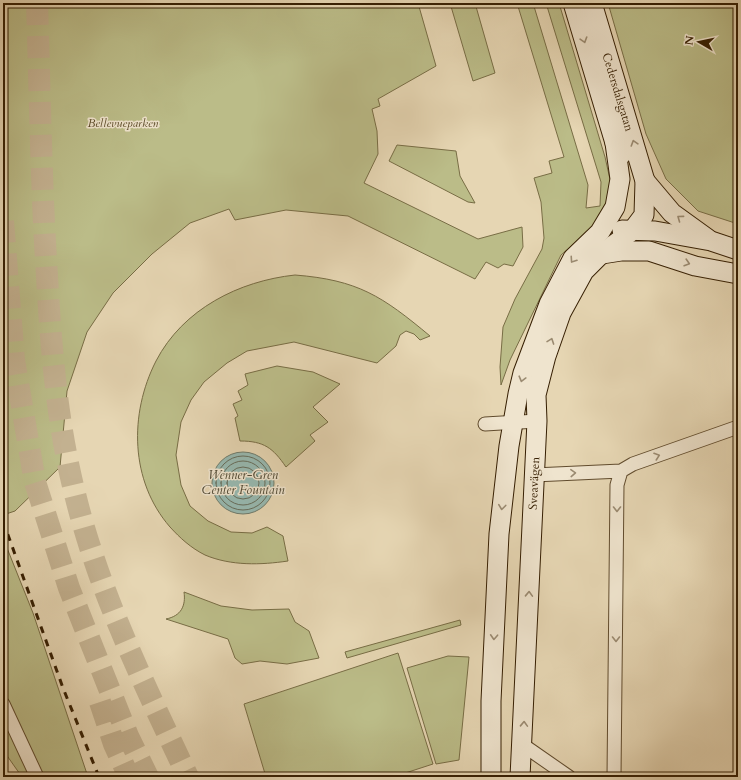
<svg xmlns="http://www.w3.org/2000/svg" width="741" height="780" viewBox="0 0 741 780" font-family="Cardo,serif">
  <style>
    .green { fill: #bbbc88; stroke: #786d45 }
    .water { fill: #97b9b1; stroke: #707b6b }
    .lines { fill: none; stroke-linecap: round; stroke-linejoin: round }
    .shore { stroke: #666c5a; stroke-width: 1 }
    .highway-tunnel { stroke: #c3b190; stroke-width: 22; stroke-dasharray: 22 11; stroke-linecap: butt }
    .street-casing { stroke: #614c2e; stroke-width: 15 }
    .secondary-casing { stroke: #351e02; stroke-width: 21 }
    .street { stroke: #efe4ce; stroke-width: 13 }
    .secondary { stroke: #efe4ce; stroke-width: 19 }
    .rail { stroke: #351e02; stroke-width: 3; stroke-dasharray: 7 7; stroke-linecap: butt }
    .oneway { stroke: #9b8b72 }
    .labels { text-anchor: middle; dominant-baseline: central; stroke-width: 3; stroke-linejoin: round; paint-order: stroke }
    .street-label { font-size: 12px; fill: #351e02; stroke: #efe4ce }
    .park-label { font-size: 12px; font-style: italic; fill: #5d4d2a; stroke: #efe4ce }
    .water-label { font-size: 13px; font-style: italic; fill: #524c37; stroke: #efe4ce }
  </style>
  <rect width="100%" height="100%" fill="#e6d6b3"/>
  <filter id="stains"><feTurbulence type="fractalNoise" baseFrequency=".005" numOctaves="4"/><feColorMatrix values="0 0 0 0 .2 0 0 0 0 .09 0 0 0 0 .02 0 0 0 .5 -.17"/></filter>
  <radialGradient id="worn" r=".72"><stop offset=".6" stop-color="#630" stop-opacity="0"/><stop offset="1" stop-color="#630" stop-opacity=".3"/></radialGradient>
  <!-- green -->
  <path class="green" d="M3,3H418L436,66L378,99L380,106L372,109L377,131L378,154L364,183L478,239L522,227L523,247L513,266L504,264L498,268L486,262L475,279L348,216L286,210L235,220L229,209L190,223L152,254L113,293L87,332L67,391L60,467L15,511L3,515Z
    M450,3H475L495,73L473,81Z
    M517,3H533L588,185L586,208L600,206L601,182L546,3H559L605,157L611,184L606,210L588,232L561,255L510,360L501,385L500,367L503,327L515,299L542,249L544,238L541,202L534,178L552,173L549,161L564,157Z
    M608,3H738V224L698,211L666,179L646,134Z
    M397,145L456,151L460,176L475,203L468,202L389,161Z
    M295,275C358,280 382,296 430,336L420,340L414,334L406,331L400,335L396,346L377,363L294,342L247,351L227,363L204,382L191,400L181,422L176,455L181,485L190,506L208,521L231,532L252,533L267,527L283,536L288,561C261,565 231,566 205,555C191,548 180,538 170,527C130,481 129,414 156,361C183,309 239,281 295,275Z
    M277,366L313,372L340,384L313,407L328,422L310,435L315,441L286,467C273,448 264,441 240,441L235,418L238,416L233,404L242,400L238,391L248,385L245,374Z
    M3,538L33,613L88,777H22L3,750Z
    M184,592L221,606L252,610L289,609L295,622L309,631L319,658L287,664L260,661L242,664L235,658L228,639L166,619C181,616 186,606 184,592Z
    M460,620L461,625L347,658L345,652Z
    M398,653L433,764L393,777H266L244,704Z
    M448,656L469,657L459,760L436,764L407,668Z"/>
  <!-- water -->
  <path class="water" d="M212 483a31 31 0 1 1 62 0a31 31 0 1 1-62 0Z"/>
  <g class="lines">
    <!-- shore -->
    <path class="shore" d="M216 483a27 27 0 1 1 54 0a27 27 0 1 1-54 0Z
      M221 483a22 22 0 1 1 44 0a22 22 0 1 1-44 0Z
      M227 483a16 16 0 1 1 32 0a16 16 0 1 1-32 0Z"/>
    <!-- highway-tunnel -->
    <path class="highway-tunnel" d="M37,3C40,94 41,185 47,276C51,349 57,423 75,494C99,593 145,686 188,777
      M3,221L14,360L35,482L69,588L128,736L148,777
      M100,702L114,744L129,777"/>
    <!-- street casing -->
    <g class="street-casing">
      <path id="street" d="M485,424L537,421
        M534,475L621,471L633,464L738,427
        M3,704L37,777
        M523,745L569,777
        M614,777L617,485L621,471"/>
    </g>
    <!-- secondary casing -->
    <g class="secondary-casing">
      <g id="secondary">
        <path d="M573,3L615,143L621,155"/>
        <path d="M645,181L672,213L708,239"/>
        <path d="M622,230L655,231L711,241L738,250"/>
        <path d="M602,254L621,251H649L695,266L738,274"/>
        <path d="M491,777V701L499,534L509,446L518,394L523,373L549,304L573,258L600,232L615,207L620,179L615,143"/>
        <path id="s1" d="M520,777L537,421L536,395L546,356L561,313L584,271L600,255L632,231L644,215L645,181L592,3"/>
      </g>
    </g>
    <!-- street -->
    <use href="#street" class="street"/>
    <!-- secondary -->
    <use href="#secondary" class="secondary"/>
    <!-- rail -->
    <path class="rail" d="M3,521L63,688L99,777"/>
  </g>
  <!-- one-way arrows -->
  <defs><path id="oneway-chevron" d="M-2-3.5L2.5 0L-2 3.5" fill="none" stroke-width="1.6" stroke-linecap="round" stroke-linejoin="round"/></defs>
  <g class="oneway">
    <use href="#oneway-chevron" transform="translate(584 40) rotate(73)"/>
    <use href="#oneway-chevron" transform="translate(634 143) rotate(-107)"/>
    <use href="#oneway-chevron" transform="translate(680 218) rotate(-144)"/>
    <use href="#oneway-chevron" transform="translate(573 260) rotate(124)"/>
    <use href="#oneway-chevron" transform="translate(687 263) rotate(17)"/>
    <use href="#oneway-chevron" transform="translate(551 341) rotate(-70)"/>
    <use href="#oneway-chevron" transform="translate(522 379) rotate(105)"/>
    <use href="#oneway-chevron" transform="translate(657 456) rotate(-19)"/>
    <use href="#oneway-chevron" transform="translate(573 473) rotate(-3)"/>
    <use href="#oneway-chevron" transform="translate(502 507) rotate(97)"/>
    <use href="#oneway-chevron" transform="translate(617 509) rotate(90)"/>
    <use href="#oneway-chevron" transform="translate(529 594) rotate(-88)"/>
    <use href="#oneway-chevron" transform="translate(494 637) rotate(93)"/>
    <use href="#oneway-chevron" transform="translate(616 639) rotate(90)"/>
    <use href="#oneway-chevron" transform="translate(524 724) rotate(-88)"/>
  </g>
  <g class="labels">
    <!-- street labels -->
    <g class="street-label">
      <text transform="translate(618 92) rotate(73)">Cedersdalsgatan</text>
      <text stroke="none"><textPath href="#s1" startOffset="294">Sveavägen</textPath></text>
    </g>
    <!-- park labels -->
    <g class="park-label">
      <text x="123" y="123">Bellevueparken</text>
    </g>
    <!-- water labels -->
    <g class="water-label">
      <text x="243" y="475">Wenner-Gren<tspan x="243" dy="15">Center Fountain</tspan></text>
    </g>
  </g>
  <!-- margin -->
  <rect width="741" height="780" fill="none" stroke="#e6d6b3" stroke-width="16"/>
  <rect x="4" y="4" width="733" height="772" fill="none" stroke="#351e02" stroke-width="2"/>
  <rect x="8" y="8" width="725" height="764" fill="none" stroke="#351e02"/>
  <!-- north arrow -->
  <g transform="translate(699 42) rotate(279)" stroke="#efe4ce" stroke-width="3" paint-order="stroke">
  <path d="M0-3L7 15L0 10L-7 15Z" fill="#351e02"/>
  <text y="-6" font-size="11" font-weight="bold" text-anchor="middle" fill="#351e02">N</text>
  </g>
  <rect width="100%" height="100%" filter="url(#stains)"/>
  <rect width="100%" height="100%" fill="url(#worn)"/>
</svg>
